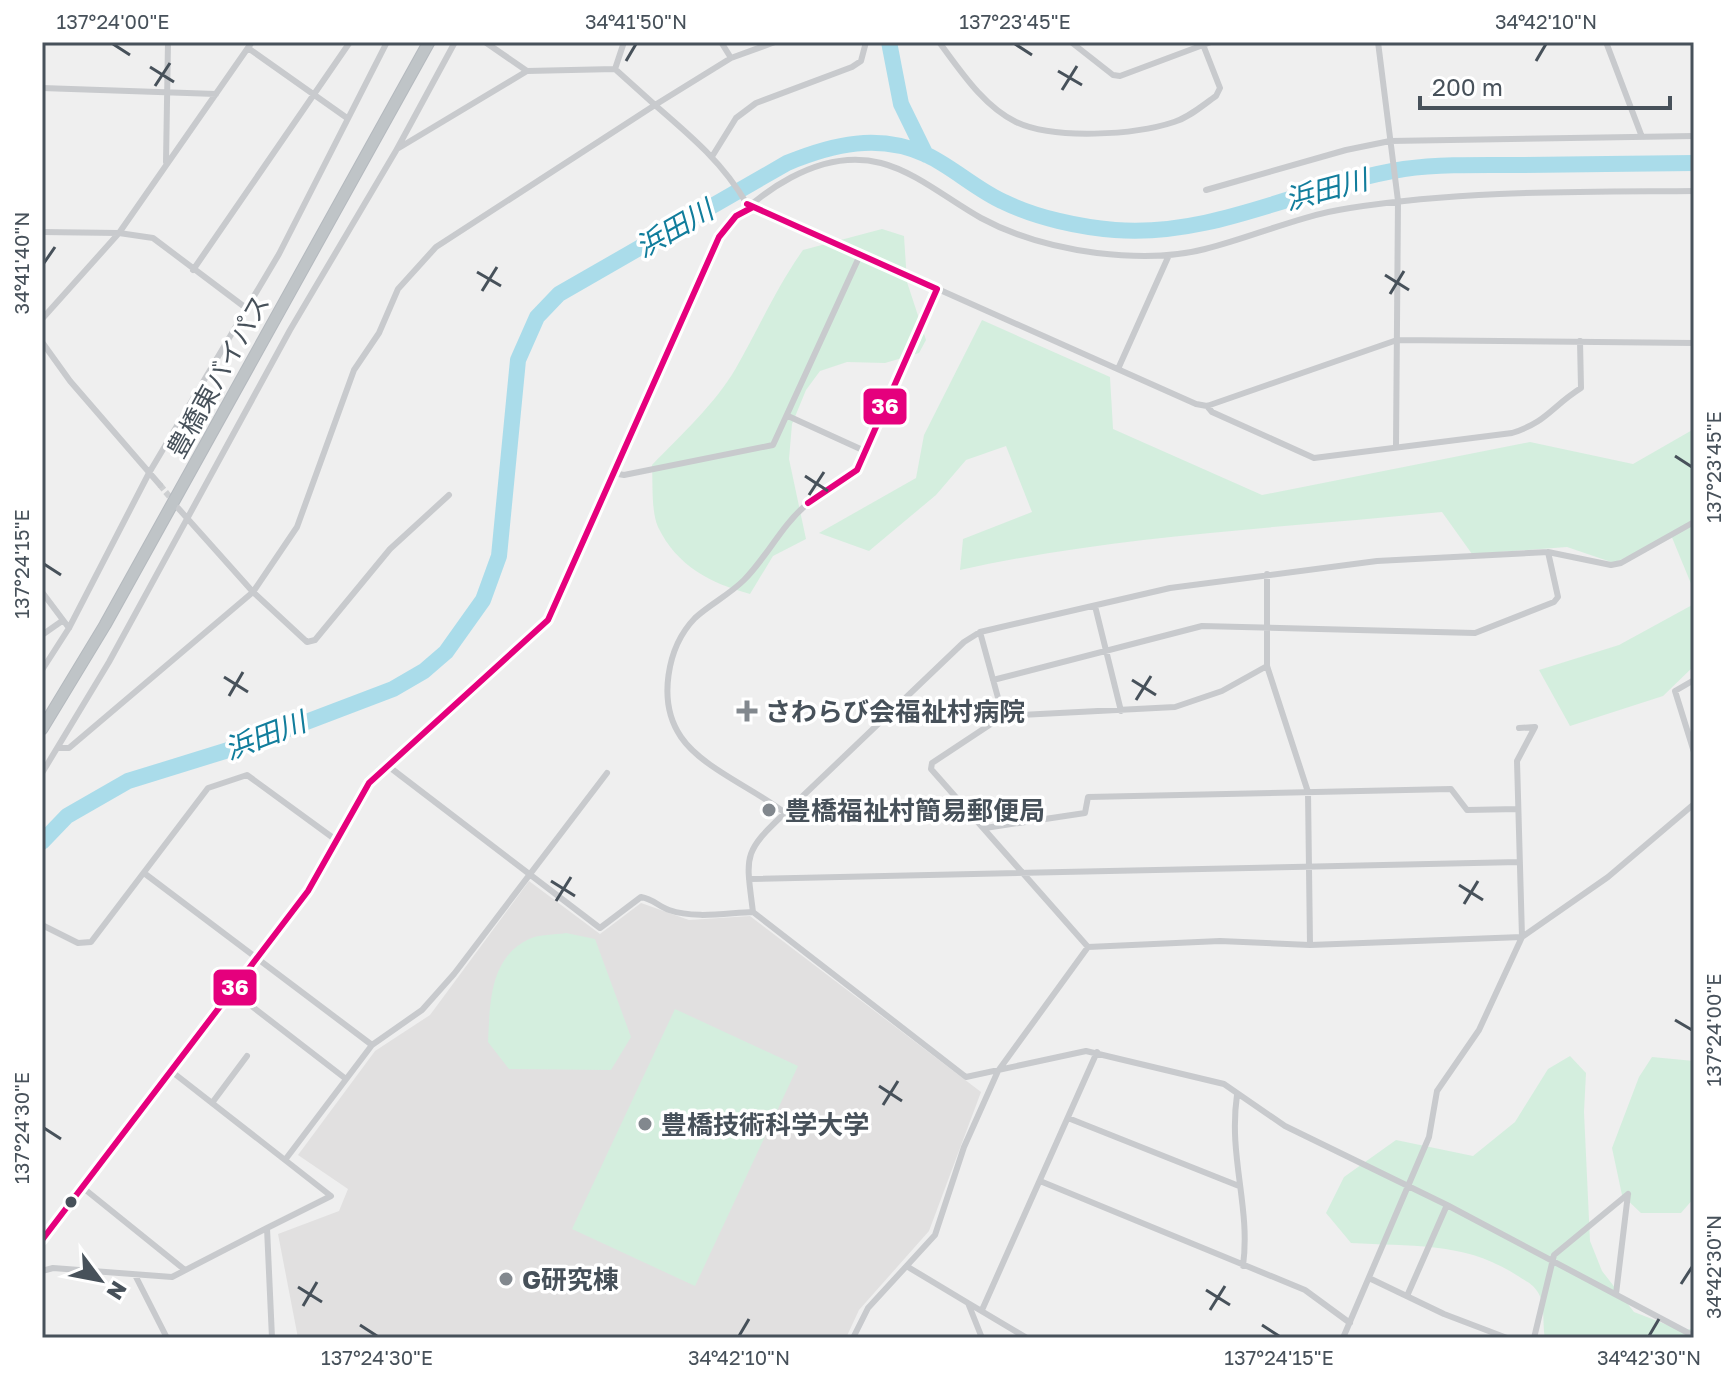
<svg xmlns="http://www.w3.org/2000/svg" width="1736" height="1380" viewBox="0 0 1736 1380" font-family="'Golos Text','Noto Sans JP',sans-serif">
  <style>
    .education { fill: #e1e0e0 }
    .green { fill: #d4eede }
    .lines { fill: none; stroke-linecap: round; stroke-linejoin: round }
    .river { stroke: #aadcea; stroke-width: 16 }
    .minor-tunnel { stroke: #cdcfd1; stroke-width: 6; stroke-dasharray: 6 3; stroke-linecap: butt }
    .trunk-casing { stroke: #b4b9be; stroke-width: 13 }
    .minor { stroke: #c8cacd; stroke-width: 6 }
    .trunk { stroke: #bfc4c7; stroke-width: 11 }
    .bus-1-casing { stroke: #fff; stroke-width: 12 }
    .bus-1 { stroke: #e5007d; stroke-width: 6 }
    .ticks { fill: none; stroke: #47515a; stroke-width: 3 }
    .poi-dot { fill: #82888e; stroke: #fff; stroke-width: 3 }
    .bus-dot { fill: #47515a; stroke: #fff; stroke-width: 3 }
    .labels { text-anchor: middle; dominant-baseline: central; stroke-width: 7; stroke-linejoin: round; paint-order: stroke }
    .street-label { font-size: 26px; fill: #47515a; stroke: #fff }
    .poi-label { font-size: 26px; font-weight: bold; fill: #47515a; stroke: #fff; text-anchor: start }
    .water-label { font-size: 28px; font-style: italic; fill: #117d9c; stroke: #fff }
    .line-badge { stroke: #fff; stroke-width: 3 }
    .badge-label { font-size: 22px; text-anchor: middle; font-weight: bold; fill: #fff }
    .neatline { fill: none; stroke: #47515a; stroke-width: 3 }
    .ticks-label { font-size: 20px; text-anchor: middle; fill: #47515a }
  </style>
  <rect width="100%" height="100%" fill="#efefef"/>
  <!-- education -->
  <path class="education" d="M529,881L600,934L641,903L689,920L750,916L981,1092L929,1231L859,1310L846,1338H298L278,1234L339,1211L348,1189L298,1155L375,1051L430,1015Z"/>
  <!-- green -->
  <path class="green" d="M882,229L904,236L907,282L926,340L919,353L885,363L847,362L820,371L806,390L792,424L789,459L806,539L773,556L750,594C710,583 677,566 658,527C651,511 653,483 652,465C681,435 715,404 736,368C759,328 776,288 803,250Z
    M982,320L1110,377L1113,429L1262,495L1530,442L1633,464L1694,429V591L1671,535L1614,563L1567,547L1472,554L1442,512C1282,528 1117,535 960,570L963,539L1032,512L1006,446L966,460L936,495L869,551L819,533L916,478L924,435Z
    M1694,604V666L1663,696L1570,726L1539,670L1619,645Z
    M566,933L595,939L631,1037L611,1070L509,1069L488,1042C490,1004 489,958 529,939C539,934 555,935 566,933Z
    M675,1009L798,1066L695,1286L572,1229Z
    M1570,1056L1586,1073L1584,1112L1590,1241L1602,1271L1634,1312L1683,1331L1694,1328V1338H1545C1542,1323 1546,1303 1537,1291C1533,1284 1524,1280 1518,1276C1465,1241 1412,1247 1351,1243L1326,1213L1344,1177L1396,1140L1473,1156L1515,1122L1548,1069Z
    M1652,1057L1694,1061V1198L1681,1213H1641L1622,1195L1612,1148L1639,1077Z"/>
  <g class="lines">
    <!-- river -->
    <path class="river" d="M889,42L901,104L926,155
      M42,842L67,816L128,781L251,743L393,689L424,671L446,652L483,600L499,556L518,360L537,317L559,294L787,163C833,144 879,133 927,155C954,168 977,190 1004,202C1037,218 1079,227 1115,230C1215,238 1307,184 1404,169C1442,164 1481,165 1519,165C1577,164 1636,164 1694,163"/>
    <!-- minor-tunnel -->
    <path class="minor-tunnel" d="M160,485L173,501"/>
    <!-- trunk casing -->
    <g class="trunk-casing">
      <path id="trunk" d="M42,729L105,625L429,42"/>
    </g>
    <!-- minor -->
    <path class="minor" d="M485,42L527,71
      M721,42L731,58
      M775,42L731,58L655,105C691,136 723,163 747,204L1196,404L1207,406L1397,340L1694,343
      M939,42C960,70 983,106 1016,122C1054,140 1135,135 1174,122C1190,117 1203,105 1216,96L1220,88L1202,42
      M1071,42L1113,75L1120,76L1211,42
      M1378,42L1398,201L1396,447
      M1606,42L1642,137
      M248,48L347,118
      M615,69L624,42
      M42,88L216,94
      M713,155L736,118L756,103L852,67L861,61L866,42
      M166,162L168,42
      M1206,190L1346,150L1390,141L1694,136
      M42,232L119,233L153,238L246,308
      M193,270L350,42
      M937,289L857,470C842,485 822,491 806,505C781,526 767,557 744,580C729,595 710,604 695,618C667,647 657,702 681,737C702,768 755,789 785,813C742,853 746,856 753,912L966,1077L1086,1051L1224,1084L1285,1126L1447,1205L1694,1336
      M42,319L119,233L252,42
      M42,342L70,381L160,485
      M1118,369L1169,255
      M1207,406L1212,412L1314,458L1512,433C1547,422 1551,407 1581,388L1580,341
      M788,416L867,452
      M613,473L624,475L773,445L860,255
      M178,508L253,592L307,642L315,640L390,549L449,495
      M1267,574V666L1308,792L1310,945
      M42,592L69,628
      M1095,606L1121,711
      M980,632L1003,716
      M42,635L62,621
      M42,670L69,628L149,473L279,254L387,42
      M993,680L1202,626L1475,633L1554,602L1558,597L1548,552
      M1694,680L1675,691L1694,752
      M59,748H69L253,592L297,527L354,370L379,333L398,289L436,247L655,105L615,69L527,71L397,149
      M388,766L600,928L641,897C653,899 658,906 669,910C695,919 726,913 753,912
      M42,773L109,662L290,330L397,149L455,42
      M785,813L964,642L980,632L1170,588L1377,561L1548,552L1611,565L1621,563L1694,522
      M985,828L1085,813L1088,797L1451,789L1467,810L1518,809
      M144,873L372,1045
      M749,879L1519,862
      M42,925L78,943L91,942L208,788L247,775L336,840
      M1088,947L931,769L932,763L1003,716L1175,707L1222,691L1267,666
      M232,991L346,1079
      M171,1071L285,1160
      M1237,1095C1228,1157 1251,1207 1243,1266
      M212,1103L247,1056
      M1068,1118L1239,1186
      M1040,1181L1305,1290L1350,1323
      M82,1187L185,1270
      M42,1240L308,891L369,783L548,620L719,237C756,193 820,147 881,163C916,172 950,201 981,218C1016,237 1058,248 1097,253C1131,257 1171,258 1205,249C1253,237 1301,215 1350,208C1464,190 1579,192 1694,191
      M908,1267L968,1303L982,1338
      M42,1271L53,1268L172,1277L267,1228
      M135,1275L167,1338
      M1369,1278L1444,1314L1507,1338
      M1616,1294L1628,1194
      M1407,1296L1447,1205
      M968,1303L1027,1338
      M982,1310L1097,1052
      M272,1338L267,1228L331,1196L285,1160L372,1045L422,1010L454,974L607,773
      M853,1338L868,1308L935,1235L964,1147L998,1071L1088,947L1220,941L1310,945L1522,937L1517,761L1535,727L1519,728
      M1343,1338L1429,1137L1437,1091L1479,1030L1522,937L1608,877L1694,804
      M1534,1338L1554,1255L1628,1194"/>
    <!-- trunk -->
    <use href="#trunk" class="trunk"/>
    <!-- bus-1 casing -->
    <g class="bus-1-casing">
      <path id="bus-1" d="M747,204L937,289
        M808,503L857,470L937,289
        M42,1240L308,891L369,783L548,620L719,237L736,216L753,207"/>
    </g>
    <!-- bus-1 -->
    <use href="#bus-1" class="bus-1"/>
  </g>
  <!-- ticks -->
  <path class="ticks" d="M113,44L130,55M1015,44L1032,55M626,61L636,44M1536,61L1546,44M150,67L174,82M1058,71L1082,85M155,86L170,63M1062,90L1077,66M44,263L55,247M477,272L501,286M1385,275L1409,290M482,291L497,267M1390,294L1404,271M1675,456L1692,467M805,476L828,491M809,495L824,472M44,564L61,575M224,677L248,692M1132,680L1156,695M229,696L243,672M1136,700L1151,676M551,881L575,896M1459,885L1483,900M556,901L571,877M1464,904L1478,881M1675,1020L1692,1030M879,1086L902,1101M883,1105L898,1081M44,1128L61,1139M1681,1284L1692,1267M298,1287L322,1302M1206,1290L1230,1305M303,1306L317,1282M1210,1310L1225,1286M360,1325L377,1336M1262,1325L1279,1336M739,1336L749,1319M1649,1336L1659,1319"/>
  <!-- markers -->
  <g class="poi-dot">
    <path d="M743 699h8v8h8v8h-8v8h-8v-8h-8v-8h8z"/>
    <circle cx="769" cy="810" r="8"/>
    <circle cx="645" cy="1124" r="8"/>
    <circle cx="506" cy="1279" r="8"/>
  </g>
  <circle class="bus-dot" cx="71" cy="1202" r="7"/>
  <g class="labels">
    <!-- street labels -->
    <g class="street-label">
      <text transform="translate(218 376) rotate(-61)">豊橋東バイパス</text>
    </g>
    <!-- poi labels -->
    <g class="poi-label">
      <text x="765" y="711">さわらび会福祉村病院</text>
      <text x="785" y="810">豊橋福祉村簡易郵便局</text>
      <text x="661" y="1124">豊橋技術科学大学</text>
      <text x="522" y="1279">G研究棟</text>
    </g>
    <!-- water labels -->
    <g class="water-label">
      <text transform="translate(1326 189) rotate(-15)">浜田川</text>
      <text transform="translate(674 228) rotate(-30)">浜田川</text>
      <text transform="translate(265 735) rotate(-21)">浜田川</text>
    </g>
  </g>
  <g class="line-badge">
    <rect x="862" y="387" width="46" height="39" rx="8" fill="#e5007d"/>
    <rect x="212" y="968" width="46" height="39" rx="8" fill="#e5007d"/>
  </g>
  <g class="badge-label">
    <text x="885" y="414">36</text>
    <text x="235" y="995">36</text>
  </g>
  <!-- border -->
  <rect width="1736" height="1380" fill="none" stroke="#ffffff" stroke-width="88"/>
  <!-- north arrow -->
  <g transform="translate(100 1280) rotate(122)" stroke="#ffffff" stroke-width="6" paint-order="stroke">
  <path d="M0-6L14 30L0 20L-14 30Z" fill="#47515a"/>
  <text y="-12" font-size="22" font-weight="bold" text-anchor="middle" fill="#47515a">N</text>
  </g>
  <!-- scale -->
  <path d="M1420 96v12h250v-12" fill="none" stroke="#47515a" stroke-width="4"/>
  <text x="1432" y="96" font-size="24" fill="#47515a" stroke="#ffffff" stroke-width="6" paint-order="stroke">200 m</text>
  <rect x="44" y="44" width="1648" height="1292" class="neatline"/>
  <g class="ticks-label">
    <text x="113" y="29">137°24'00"E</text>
    <text x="636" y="29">34°41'50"N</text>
    <text x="1015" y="29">137°23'45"E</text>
    <text x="1546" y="29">34°42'10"N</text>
    <text transform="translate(22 263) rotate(-90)" y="7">34°41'40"N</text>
    <text transform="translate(1714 467) rotate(-90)" y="7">137°23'45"E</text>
    <text transform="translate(22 564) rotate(-90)" y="7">137°24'15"E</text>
    <text transform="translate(1714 1030) rotate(-90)" y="7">137°24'00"E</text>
    <text transform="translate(22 1128) rotate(-90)" y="7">137°24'30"E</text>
    <text transform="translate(1714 1267) rotate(-90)" y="7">34°42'30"N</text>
    <text x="377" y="1365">137°24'30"E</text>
    <text x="739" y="1365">34°42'10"N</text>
    <text x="1279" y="1365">137°24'15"E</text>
    <text x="1649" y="1365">34°42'30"N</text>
  </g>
</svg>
